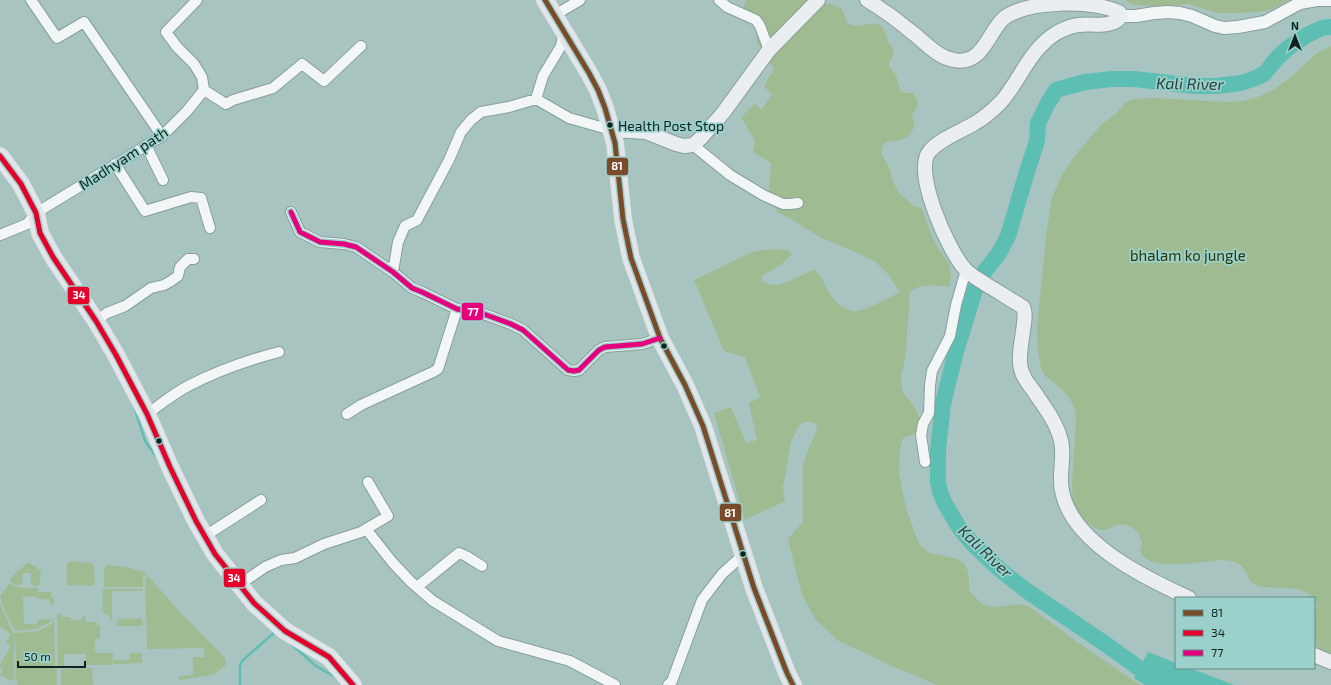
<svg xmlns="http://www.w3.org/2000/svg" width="1331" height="685" viewBox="0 0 1331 685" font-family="'Exo 2',sans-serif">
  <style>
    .green { fill: #9fbb91 }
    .water { fill: #5dbeb4 }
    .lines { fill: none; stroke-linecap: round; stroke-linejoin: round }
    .stream { stroke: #5dbeb4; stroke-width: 2.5 }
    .river { stroke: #5dbeb4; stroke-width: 16 }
    .minor-casing { stroke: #879e9b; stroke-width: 12 }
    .tertiary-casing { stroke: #879e9b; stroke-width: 14 }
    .secondary-casing { stroke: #879e9b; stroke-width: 16 }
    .primary-casing { stroke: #d8e4e3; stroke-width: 18 }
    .minor { stroke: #f2f6f6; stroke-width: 10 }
    .tertiary { stroke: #f2f6f6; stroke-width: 12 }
    .secondary { stroke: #ebeef0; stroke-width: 14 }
    .primary { stroke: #e4e4eb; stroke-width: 16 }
    .bus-1-casing { stroke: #9cd0ca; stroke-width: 8 }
    .bus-2-casing { stroke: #9cd0ca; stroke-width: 8 }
    .bus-3-casing { stroke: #9cd0ca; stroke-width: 8 }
    .bus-1 { stroke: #7a4b2a; stroke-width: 5 }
    .bus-2 { stroke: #e4002b; stroke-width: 5 }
    .bus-3 { stroke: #e5007d; stroke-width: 5 }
    .bus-dot { fill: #0e2321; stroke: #9cd0ca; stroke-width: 1.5 }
    .labels { text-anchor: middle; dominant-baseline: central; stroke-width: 3.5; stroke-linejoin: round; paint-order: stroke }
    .bus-label { font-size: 14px; fill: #0e2321; stroke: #9cd0ca; text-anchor: start }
    .street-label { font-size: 15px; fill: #0e2321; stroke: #9cd0ca }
    .park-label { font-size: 15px; fill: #27360b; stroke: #9cd0ca }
    .water-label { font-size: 16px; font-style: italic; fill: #27423f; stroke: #9cd0ca }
    .line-badge { stroke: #9cd0ca; stroke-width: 1.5 }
    .badge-label { font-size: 11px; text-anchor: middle; font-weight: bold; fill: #fff }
  </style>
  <rect width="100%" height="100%" fill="#a8c4c1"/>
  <!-- green -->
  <path class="green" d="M746,0H817C825,5 833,3 840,8C846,12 844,23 851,25C857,27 864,25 870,24C885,21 885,34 889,43C890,46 893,48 894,51L893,56L889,63V66L896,75L900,90L904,93H913C919,102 920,105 912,114C912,117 914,120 914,123C914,137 899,143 887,141L882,146V155L890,169L893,182L899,193L914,206L921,208L923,211C926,221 929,231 934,240C943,260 954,260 950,286C935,287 922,282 910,292L906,350L904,365L901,375V382L903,392L913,405L921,420L918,430L915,434L905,437L902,440L900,449L899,472L902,490L907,511L916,536L921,547L930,553L957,559L964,563L968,571L970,592L983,605L995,607L1019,604L1030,607L1077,642L1140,685H937L892,666L837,640L816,620L802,595L788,539L803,522V466L807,452L816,432L817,427L816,424L812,422H804L798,427L791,442L783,487L785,501L745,520L714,413L731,407L746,443L757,440L749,403L760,397L745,357L724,351L694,280L752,252L763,250L779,249L789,251L792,254L782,264L761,276L762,280C765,282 769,285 774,285C785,285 803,274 814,270C824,276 825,289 833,298C837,304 847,310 854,311C863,312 892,297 900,292L887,273L875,261L830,241L823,239L793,220L778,212L769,193L771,163L753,152L755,141L741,117L755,104L761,110L772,95L764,86L774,69L756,40L759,30L743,11Z
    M1125,0H1290L1272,9L1259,12L1234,13H1216L1189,4L1160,6L1133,5Z
    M1331,46V653L1324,651L1314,644V612L1317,606C1309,583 1286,590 1267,587C1264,587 1260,587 1257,586C1243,580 1252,563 1225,560C1208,561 1162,569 1148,560C1144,558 1142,555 1140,551L1142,544L1139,533C1135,530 1130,525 1126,525C1118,523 1111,528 1105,530C1094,532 1078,515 1074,506C1071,499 1073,491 1072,484L1076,418C1075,402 1066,392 1054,383C1050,380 1045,376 1043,372C1038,363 1037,337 1037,326L1047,229L1052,197L1061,177L1073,158L1088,140L1102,124L1116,113L1125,103L1133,99L1153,98L1225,102L1244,101L1260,96L1275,89L1291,77L1316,54Z
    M70,561L92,563L94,568L95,583L92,586L67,585V563Z
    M27,563H30L41,571L39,586L31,585V573H23L22,585L14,584L10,581L13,576Z
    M106,565L127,567L144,572L146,574L143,577V587H104V570Z
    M148,576L179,611L226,659V665L213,675L179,680V676L193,675V657H204V648L147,649L145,579Z
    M10,583C17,589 29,588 38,588V592H51V598H54V605H50L49,599L45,600V599H36V596L23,597L24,624H37V620L51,619V622L36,629L15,631L3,607L0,596Z
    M103,589H142V591H112V620H110L109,615L103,613Z
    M0,604L14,635V679L10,681L0,675L3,670L0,668C0,659 8,655 10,646L6,641L11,634L1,627L0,628Z
    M57,614H62V617H71V620H82L83,616H86V622H97V625L100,626V638L95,639V653H113V665H86V654H64V666H58Z
    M53,618H54L55,669H57V685H17V680L15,679L16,657L14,633L38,631L53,623Z
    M142,618L143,626H117V619Z
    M130,653H142V663L114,664V660H130Z
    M92,668L93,685H61V669Z"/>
  <!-- water -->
  <path class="water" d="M1148,652L1176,663V668H1190L1234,685H1145L1134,678Z"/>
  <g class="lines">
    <!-- stream -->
    <path class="stream" d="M134,406L145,441L158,459
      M289,642L316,666L337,678
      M240,685V666L242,661L276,631"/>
    <!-- river -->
    <path class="river" d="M1162,685L1107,645L1027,591L999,569L974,545L960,529L945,504L940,492L938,482V450L943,404L955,355L978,280L999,253L1008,236L1026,175L1037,141L1038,123L1048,103L1056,90L1085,82L1112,79H1134L1196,86H1217L1241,83L1253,79L1264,74L1278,57L1288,48L1307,35L1322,28L1331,27"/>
    <!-- minor casing -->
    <g class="minor-casing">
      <path id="minor" d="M31,0L57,38L84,22L162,136
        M719,0L727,7L756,20L760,26L769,50
        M553,13L560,12L580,0
        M204,90L226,104L233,100L273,88L302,64L324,81L361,46
        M536,99L543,76L561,46L564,31
        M146,145L163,180
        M693,145L730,175L763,195L783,204H790L798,203
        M115,164L145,211L191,197L201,198L210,228
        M291,212L300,232L320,242L344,244L356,247L393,272L412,288L422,292L457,309L481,313L511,324L523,330L568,370L574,371L579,370L599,350L605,347L642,344L660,338
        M0,235L27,224L36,213L162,136L187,111L204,90L202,77L194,64L177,47L166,32L197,0
        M393,272L398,242L405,226L417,220L449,160L461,132L471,120L481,112L509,107L536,99L569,118L611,130
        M96,321L107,313L125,306L151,288L164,285L171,281L178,276L180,267L188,259H194
        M147,414C161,404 173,394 188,386C217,371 248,360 279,352
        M347,414L361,405L433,372L438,369L457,309
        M925,462L921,435L923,424L929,413L930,385L932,371L950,336L956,305L966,270
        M366,529L393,563L411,582L433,601L498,641L570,661L615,685
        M205,536L261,500
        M239,585L265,567L281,560L295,558L324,544L361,532L388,516L368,482
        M417,587L459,553L466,556L482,566
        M668,685L672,681L702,600L722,574L743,555"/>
    </g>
    <!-- tertiary casing -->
    <g class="tertiary-casing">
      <path id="tertiary" d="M1319,0H1331
        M1121,16H1136L1154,13L1168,12L1180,13L1192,16L1215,26L1224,28L1238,27L1265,22L1300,3L1317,0"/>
    </g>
    <!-- secondary casing -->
    <g class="secondary-casing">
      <path id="secondary" d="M867,0C882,9 896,19 909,30C923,40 936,57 954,60C983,66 988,32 1004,18C1029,0 1091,0 1119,12L1121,16C1113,29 1091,23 1078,25C1071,26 1064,29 1058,32C1030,48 1021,79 1001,102C994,109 984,118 975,123C962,131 939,139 929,152C913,173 949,252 965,269C971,276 980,280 987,285C999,292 1011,300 1023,307C1029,317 1016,352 1021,369C1023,377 1028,384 1033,390C1043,405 1055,420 1060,437C1066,455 1058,473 1062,491C1072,543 1145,578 1189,598
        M611,130L646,132L676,144L684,146L693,145L701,138L723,113L769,50L818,0
        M1314,655L1331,662"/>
    </g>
    <!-- primary casing -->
    <g class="primary-casing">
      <path id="primary" d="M545,0L589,73L598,90L605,108L615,143L623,219L631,258L660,338L685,385L703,426L754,588L787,673L793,685
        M0,156L21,184L36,213L40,233L53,257L96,321L116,355L147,414L170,467L196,521L215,554L254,603L285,631L329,657L353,685"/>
    </g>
    <!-- minor -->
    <use href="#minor" class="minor"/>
    <!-- tertiary -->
    <use href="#tertiary" class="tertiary"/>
    <!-- secondary -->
    <use href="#secondary" class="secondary"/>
    <!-- primary -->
    <use href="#primary" class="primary"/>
    <!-- bus-1 casing -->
    <g class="bus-1-casing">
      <path id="bus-1" d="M545,0L589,73L598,90L605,108L615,143L623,219L631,258L660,338L685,385L703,426L754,588L787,673L793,685"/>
    </g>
    <!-- bus-2 casing -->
    <g class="bus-2-casing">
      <path id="bus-2" d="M0,156L21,184L36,213L40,233L53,257L96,321L116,355L147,414L170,467L196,521L215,554L254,603L285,631L329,657L353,685"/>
    </g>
    <!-- bus-3 casing -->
    <g class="bus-3-casing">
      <path id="bus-3" d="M291,212L300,232L320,242L344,244L356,247L393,272L412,288L422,292L457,309L481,313L511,324L523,330L568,370L574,371L579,370L599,350L605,347L642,344L660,338"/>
    </g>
    <!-- bus-1 -->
    <use href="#bus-1" class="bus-1"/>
    <!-- bus-2 -->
    <use href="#bus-2" class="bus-2"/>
    <!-- bus-3 -->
    <use href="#bus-3" class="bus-3"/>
  </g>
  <!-- markers -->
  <g class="bus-dot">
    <circle cx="610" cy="125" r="3.5"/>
    <circle cx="664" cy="346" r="3.5"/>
    <circle cx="159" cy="441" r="3.5"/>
    <circle cx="743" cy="554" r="3.5"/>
  </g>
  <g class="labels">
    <!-- bus labels -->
    <g class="bus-label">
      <text x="618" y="125">Health Post Stop</text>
    </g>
    <!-- street labels -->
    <g class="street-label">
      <text transform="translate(123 158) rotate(-33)">Madhyam path</text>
    </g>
    <!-- park labels -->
    <g class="park-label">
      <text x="1188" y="255">bhalam ko jungle</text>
    </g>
    <!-- water labels -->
    <g class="water-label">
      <text transform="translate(1190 83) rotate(1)">Kali River</text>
      <text transform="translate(986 551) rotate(44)">Kali River</text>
    </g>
  </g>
  <g class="line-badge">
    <rect x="606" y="157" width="23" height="19" rx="4" fill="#7a4b2a"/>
    <rect x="67" y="286" width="23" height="19" rx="4" fill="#e4002b"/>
    <rect x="461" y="302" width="23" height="19" rx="4" fill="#e5007d"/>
    <rect x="719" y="503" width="23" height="19" rx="4" fill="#7a4b2a"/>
    <rect x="223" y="568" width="23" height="20" rx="4" fill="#e4002b"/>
  </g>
  <g class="badge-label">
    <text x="617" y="170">81</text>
    <text x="79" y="299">34</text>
    <text x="473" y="316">77</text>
    <text x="730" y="517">81</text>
    <text x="234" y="582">34</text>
  </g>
  <!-- legend -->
  <rect x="1175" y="597" width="140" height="72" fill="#9cd0ca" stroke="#638b86"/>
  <rect x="1183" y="610" width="20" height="6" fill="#7a4b2a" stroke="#638b86"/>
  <text x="1211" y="617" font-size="12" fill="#0e2321">81</text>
  <rect x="1183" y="630" width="20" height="6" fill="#e4002b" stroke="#638b86"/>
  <text x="1211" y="637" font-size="12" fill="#0e2321">34</text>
  <rect x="1183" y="650" width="20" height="6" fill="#e5007d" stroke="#638b86"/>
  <text x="1211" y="657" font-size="12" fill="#0e2321">77</text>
  <!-- north arrow -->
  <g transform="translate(1295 36)" stroke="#9cd0ca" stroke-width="3" paint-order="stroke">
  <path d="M0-3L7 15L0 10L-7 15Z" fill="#0e2321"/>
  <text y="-6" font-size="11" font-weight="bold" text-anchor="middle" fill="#0e2321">N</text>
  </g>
  <!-- scale -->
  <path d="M18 661v6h67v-6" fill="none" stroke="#0e2321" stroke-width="2"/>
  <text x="24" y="661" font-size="12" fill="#0e2321" stroke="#9cd0ca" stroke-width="3" paint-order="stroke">50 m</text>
</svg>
